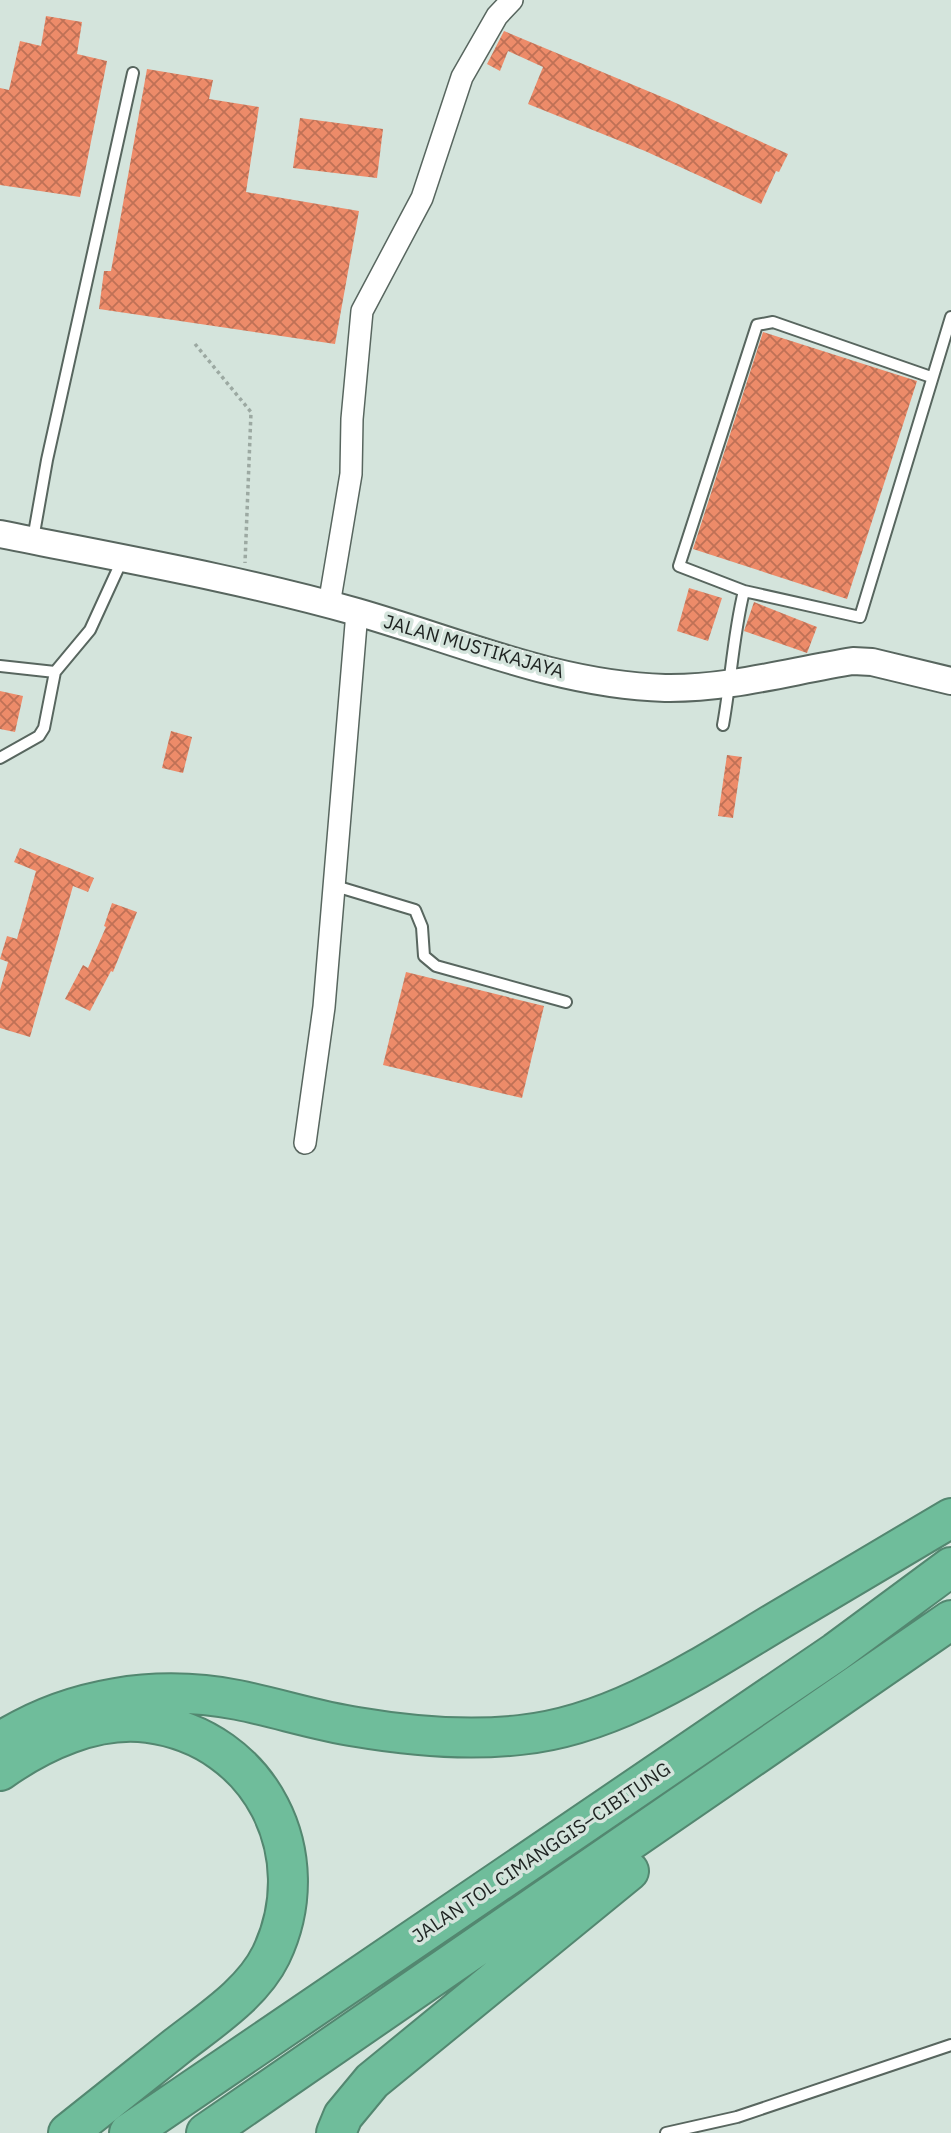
<svg xmlns="http://www.w3.org/2000/svg" width="951" height="2133" viewBox="0 0 951 2133" font-family="'IBM Plex Sans',sans-serif">
  <style>
    .building { fill: url(#building-cross-hatch) }
    .lines { fill: none; stroke-linecap: round; stroke-linejoin: round }
    .service-casing { stroke: #58665f; stroke-width: 14 }
    .minor-casing { stroke: #58665f; stroke-width: 24 }
    .tertiary-casing { stroke: #58665f; stroke-width: 30 }
    .motorway-casing { stroke: #538770; stroke-width: 42 }
    .path { stroke: #9ca9a2; stroke-width: 3.5; stroke-dasharray: 3.5 3.5; stroke-linecap: butt }
    .service { stroke: #fff; stroke-width: 10 }
    .minor { stroke: #fff; stroke-width: 21 }
    .tertiary { stroke: #fff; stroke-width: 26 }
    .motorway { stroke: #6fbd9b; stroke-width: 38 }
    .labels { text-anchor: middle; dominant-baseline: central; stroke-width: 7; stroke-linejoin: round; paint-order: stroke }
    .street-label { font-size: 19px; fill: #1e2321; stroke: #d4e4dc }
  </style>
  <defs>
    <pattern id="building-cross-hatch" width="8" height="8" patternUnits="userSpaceOnUse" patternTransform="scale(1.75)"><rect width="8" height="8" fill="#ed8b69"/><path d="M0 0l8 8M0 8l8-8" fill="none" stroke="#bf7156"/></pattern>
  </defs>
  <rect width="100%" height="100%" fill="#d4e4dc"/>
  <!-- building -->
  <path class="building" d="M46,16L82,22L77,54L107,61L80,197L0,185V88L9,90L20,41L41,46Z
    M504,31L667,99L788,154L779,172L776,171L761,204L645,151L528,104L543,67L508,51L500,71L487,64Z
    M147,69L213,80L209,99L259,107L246,192L359,211L335,344L99,309L104,271H111Z
    M300,118L383,129L377,178L293,168Z
    M763,332L917,381L847,599L693,549Z
    M689,588L722,598L708,641L677,631Z
    M754,602L817,627L807,653L744,631Z
    M0,691L23,696L15,732L0,729Z
    M171,731L192,737L183,773L162,768Z
    M727,755L742,757L733,818L718,816Z
    M20,848L94,878L88,892L73,886L30,1037L0,1028V990L8,962L0,959L7,936L17,939L36,871L14,862Z
    M112,903L137,912L113,972L111,971L90,1011L65,999L83,965L88,968L106,927L104,926Z
    M406,972L544,1006L522,1098L383,1065Z"/>
  <g class="lines">
    <!-- service casing -->
    <g class="service-casing">
      <path id="service" d="M931,377L773,322L757,325L679,566L744,591L860,617L951,317
        M33,539L47,460L133,73
        M0,666L55,672L90,630L123,558
        M723,725C731,681 733,635 744,591
        M0,758L39,736L44,728L55,672
        M332,885L415,910L422,927L424,956L436,966L566,1002
        M666,2133L737,2117L951,2045"/>
    </g>
    <!-- minor casing -->
    <g class="minor-casing">
      <path id="minor" d="M329,605L351,474L352,419L362,311L422,198L462,77L497,16L512,0
        M305,1143L324,1007L357,612"/>
    </g>
    <!-- tertiary casing -->
    <g class="tertiary-casing">
      <path id="tertiary" d="M0,534C119,558 240,579 357,612C458,641 558,685 665,688C730,689 790,671 853,661L872,662L951,681"/>
    </g>
    <!-- motorway casing -->
    <g class="motorway-casing">
      <path id="motorway" d="M0,1742C70,1697 157,1684 238,1700C278,1708 317,1721 357,1727C410,1736 466,1741 520,1735C612,1726 696,1670 774,1623C833,1588 892,1553 951,1518
        M0,1771C41,1742 96,1716 148,1723C261,1738 319,1855 271,1955C252,1994 209,2021 176,2047C140,2076 104,2104 68,2133
        M129,2133L836,1652L951,1567
        M206,2133L951,1620
        M336,2133L343,2116L372,2081L629,1871"/>
    </g>
    <!-- path -->
    <path class="path" d="M195,344L251,412L245,563"/>
    <!-- service -->
    <use href="#service" class="service"/>
    <!-- minor -->
    <use href="#minor" class="minor"/>
    <!-- tertiary -->
    <use href="#tertiary" class="tertiary"/>
    <!-- motorway -->
    <use href="#motorway" class="motorway"/>
  </g>
  <g class="labels">
    <!-- street labels -->
    <g class="street-label">
      <text transform="translate(474 646) rotate(16)">JALAN MUSTIKAJAYA</text>
      <text transform="translate(541 1852) rotate(-34)">JALAN TOL CIMANGGIS–CIBITUNG</text>
    </g>
  </g>
</svg>
